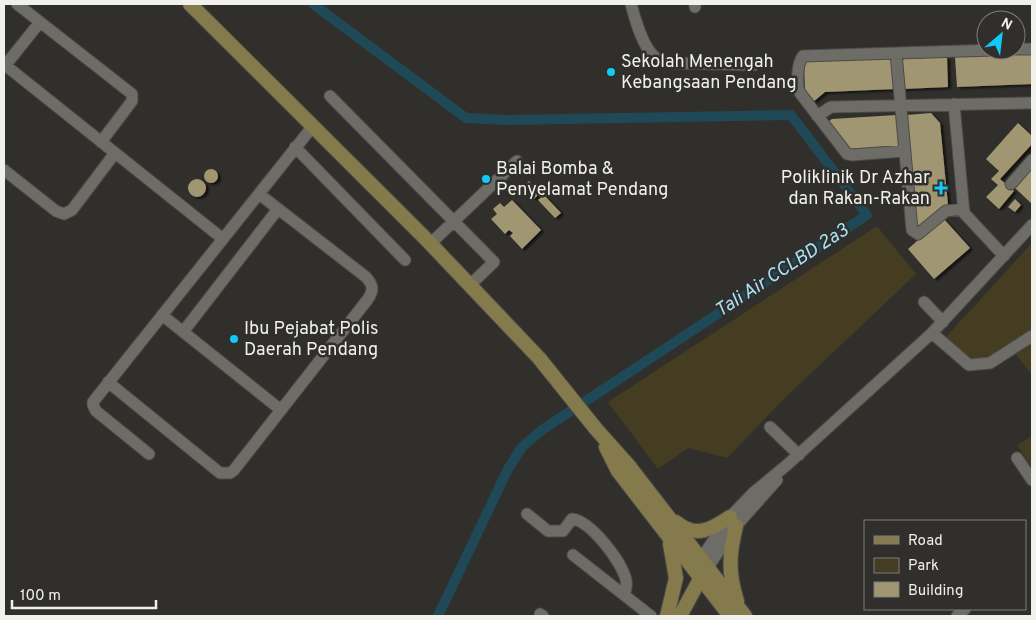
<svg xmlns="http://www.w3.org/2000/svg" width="1036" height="620" viewBox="0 0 1036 620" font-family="Overpass,sans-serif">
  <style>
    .green { fill: #443d22 }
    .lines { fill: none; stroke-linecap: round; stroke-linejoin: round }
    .canal { stroke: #1f4957; stroke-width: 10 }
    .building { fill: #a09772; filter: url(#shadow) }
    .minor-casing { stroke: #4c4b47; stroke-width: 13 }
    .major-casing { stroke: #4c4b47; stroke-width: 16 }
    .minor { stroke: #6d6c67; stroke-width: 11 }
    .major { stroke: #857a4b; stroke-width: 14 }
    .poi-dot { fill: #11cafb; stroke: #302f2b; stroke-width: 2 }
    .labels { text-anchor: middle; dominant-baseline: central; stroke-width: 5; stroke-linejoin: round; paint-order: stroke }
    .poi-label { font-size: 18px; fill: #f0f0ed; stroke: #302f2b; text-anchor: start }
    .water-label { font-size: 19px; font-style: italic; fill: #a9e3f9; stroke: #302f2b }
  </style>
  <defs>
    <filter id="shadow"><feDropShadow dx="3" dy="2" stdDeviation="1" flood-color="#0009"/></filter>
  </defs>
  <rect width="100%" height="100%" fill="#302f2b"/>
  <!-- green -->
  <path class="green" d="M877,226L916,274L789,394L727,458L688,448L658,469L608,402Z
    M1032,243V331L987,360L970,362L945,338Z
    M1032,342V375L1015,353Z
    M1032,436V468L1017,445Z"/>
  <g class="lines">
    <!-- canal -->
    <path class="canal" d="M313,4L466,118L506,120L791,115L867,215L542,430L522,447L508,469L438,616"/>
  </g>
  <!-- building -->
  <path class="building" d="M1032,54V84L957,87L955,57Z
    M947,57L948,87L903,89L900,63L904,59Z
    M888,59L892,61L895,89L825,92L813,102L805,92L804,63L808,60Z
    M931,113L940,123L948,205L922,227L917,225L907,115Z
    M896,115L899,146L845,149L826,123L832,119Z
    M1018,123L1032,136V144L1000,179L1014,191L999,209L986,197L998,185L991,179L999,171L986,159Z
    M1032,163V204L1014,187Z
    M204 176a7 7 0 1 1 14 0a7 7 0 1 1-14 0Z
    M188 188a9 9 0 1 1 18 0a9 9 0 1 1-18 0Z
    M529,181L540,193L534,199L522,187Z
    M544,195L561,213L555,218L538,200Z
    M1015,199L1021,205L1015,212L1008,207Z
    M512,200L541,230L522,249L510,236L513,233L509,230L505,234L491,219L497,214L493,209L500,203L504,207Z
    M943,218L970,248L934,279L908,249Z"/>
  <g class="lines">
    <!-- minor casing -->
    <g class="minor-casing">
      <path id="minor" d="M17,4L132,94V101L101,142
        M631,4C635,19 644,54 660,60C664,61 668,62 672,63L754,65
        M695,4V7
        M1016,49H1032
        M896,53L803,56C797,63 796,85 800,93L847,154L852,155L905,151
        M5,65L223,239
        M4,67L40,22
        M330,96L494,262L470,285
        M954,104L964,213L1004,256
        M817,116L831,107L1032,103
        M295,147L405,260
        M4,170L56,211L64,214L72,210L115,153
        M1011,184L1032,160
        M963,209L946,211L918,234L912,230L896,53L995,50
        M430,244L517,161
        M924,302L943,322
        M162,315L281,410
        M183,332L278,209
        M932,333L969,365L990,363L1032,336
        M108,382L220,473H230L234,470L368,299C374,290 373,285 366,277L259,194
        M770,427L799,455
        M149,454L96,411L93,405V402L313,126
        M1017,458L1032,480
        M527,514L548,531H563L572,519C591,521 622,562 626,580C627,585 626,590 624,595
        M573,555L651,616
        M697,564L730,517L753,493L788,464L932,333L1032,225
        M704,573L736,526L777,480
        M540,614L543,616
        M957,616L965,609"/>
    </g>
    <!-- major casing -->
    <g class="major-casing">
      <path id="major" d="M190,4L424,237L539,358L596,429L629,466L745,616
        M606,447L618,471L730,616
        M676,522C696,539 712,529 730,517
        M736,526C729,555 728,572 737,601
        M667,616L676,578L670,544
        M680,616L700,579"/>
    </g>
    <!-- minor -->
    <use href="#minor" class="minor"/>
    <!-- major -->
    <use href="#major" class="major"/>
  </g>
  <!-- markers -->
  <g class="poi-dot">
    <circle cx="611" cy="72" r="5"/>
    <circle cx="486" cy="179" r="5"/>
    <path d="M938.5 180.5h5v5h5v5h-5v5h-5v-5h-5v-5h5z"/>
    <circle cx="234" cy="339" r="5"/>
  </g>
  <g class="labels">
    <!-- poi labels -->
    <g class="poi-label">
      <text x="621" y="62">Sekolah Menengah<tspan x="621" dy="21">Kebangsaan Pendang</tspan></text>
      <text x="496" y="169">Balai Bomba &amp;<tspan x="496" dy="21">Penyelamat Pendang</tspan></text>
      <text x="930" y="178" text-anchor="end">Poliklinik Dr Azhar<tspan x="930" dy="21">dan Rakan-Rakan</tspan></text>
      <text x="244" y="329">Ibu Pejabat Polis<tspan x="244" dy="21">Daerah Pendang</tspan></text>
    </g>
    <!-- water labels -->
    <g class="water-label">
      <text transform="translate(782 271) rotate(-33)">Tali Air CCLBD 2a3</text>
    </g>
  </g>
  <!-- border -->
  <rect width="1036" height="620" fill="none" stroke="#f0f0ed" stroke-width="10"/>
  <!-- legend -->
  <rect x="864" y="520" width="162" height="90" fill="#302f2b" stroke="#7d7c79"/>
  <rect x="874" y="536" width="25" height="8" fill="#857a4b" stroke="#7d7c79"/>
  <text x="908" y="545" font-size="15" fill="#f0f0ed">Road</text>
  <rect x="874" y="558" width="25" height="15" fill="#443d22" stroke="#7d7c79"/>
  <text x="908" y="570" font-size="15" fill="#f0f0ed">Park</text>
  <rect x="874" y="582" width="25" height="15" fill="#a09772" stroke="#7d7c79"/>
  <text x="908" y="595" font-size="15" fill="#f0f0ed">Building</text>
  <!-- north arrow -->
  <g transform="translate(1001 35) rotate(28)"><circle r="24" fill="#302f2b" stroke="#7d7c79"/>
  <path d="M0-4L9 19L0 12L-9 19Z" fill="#11cafb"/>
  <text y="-8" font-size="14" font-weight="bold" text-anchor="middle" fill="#f0f0ed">N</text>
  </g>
  <!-- scale -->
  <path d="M12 600v8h144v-8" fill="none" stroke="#f0f0ed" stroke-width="2.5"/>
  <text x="20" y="600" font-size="15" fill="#f0f0ed" stroke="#302f2b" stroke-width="4" paint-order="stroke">100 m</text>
</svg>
